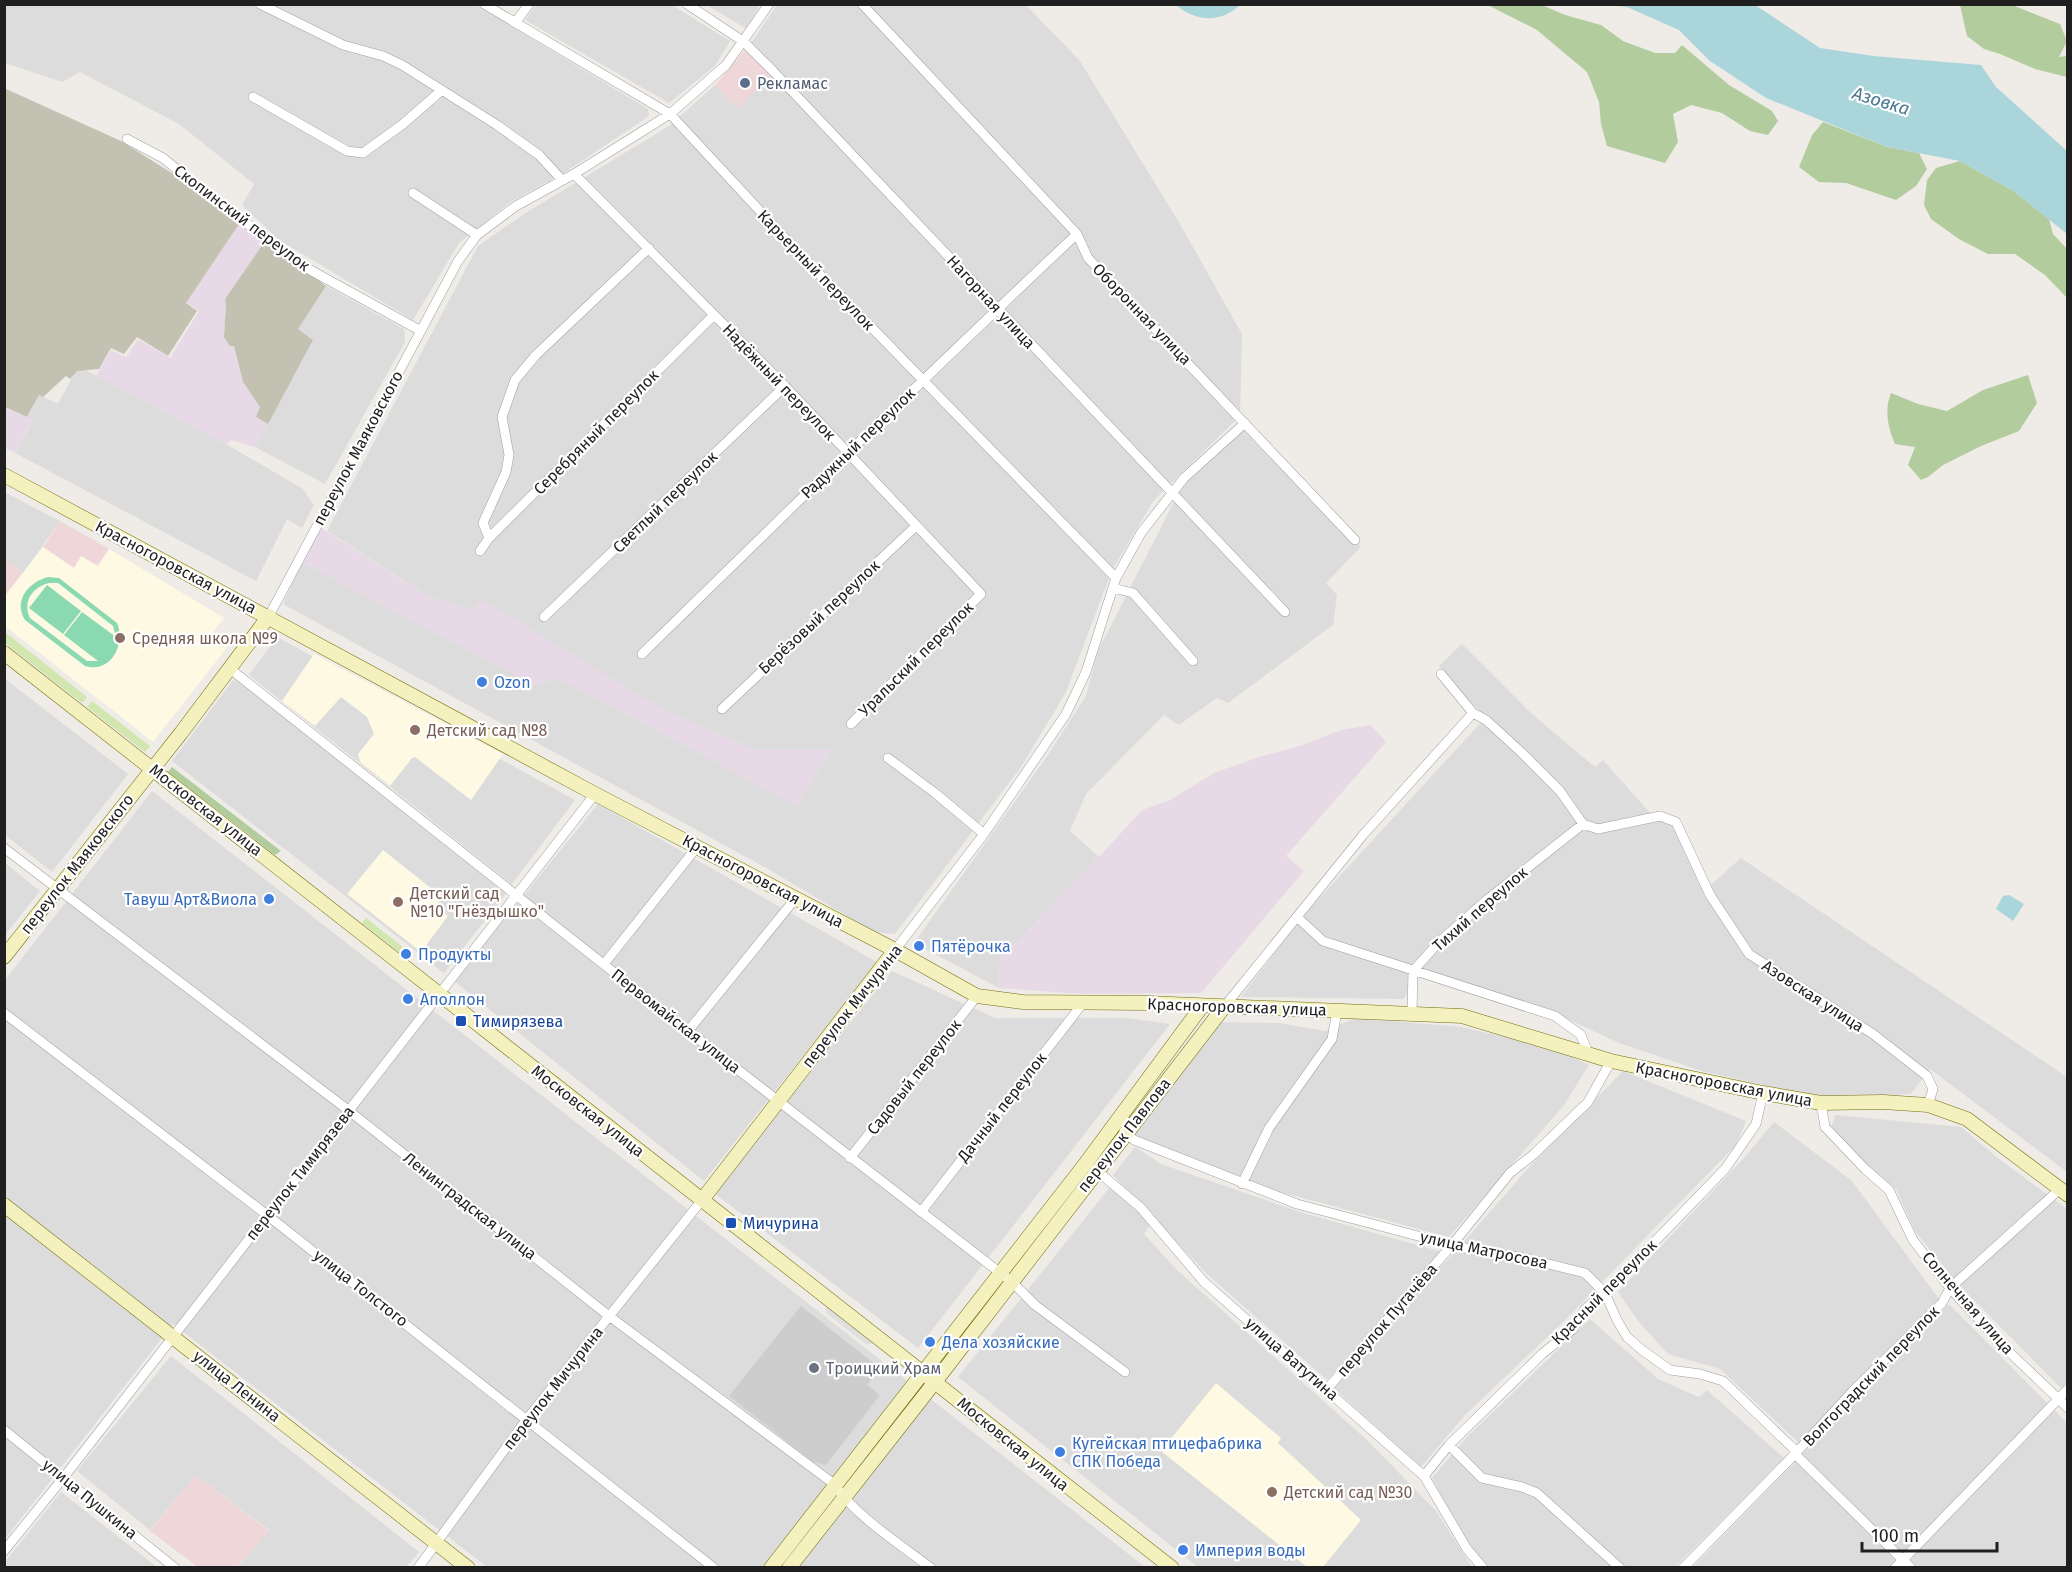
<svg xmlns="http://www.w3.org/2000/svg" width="2072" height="1572" viewBox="0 0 2072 1572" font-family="'Fira Sans',sans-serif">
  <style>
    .residential { fill: #dddcdc }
    .commercial { fill: #efd7d9 }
    .industrial { fill: #e8d9e7 }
    .education { fill: #fdf9e2 }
    .religious { fill: #cdcdcd }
    .construction { fill: #c3c1b2 }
    .grass { fill: #d2e6b0 }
    .forest { fill: #b2cc9e }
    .pitch { fill: #8ad9b0; fill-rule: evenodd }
    .parking { fill: #dfdfdf }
    .water { fill: #aad5da }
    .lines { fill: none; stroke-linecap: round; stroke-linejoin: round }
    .street-casing { stroke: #a0a0a0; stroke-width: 10 }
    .secondary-casing { stroke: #706d0d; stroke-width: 15 }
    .street { stroke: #fff; stroke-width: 9 }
    .secondary { stroke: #f5f1be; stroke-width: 14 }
    .service-dot { fill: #5c6f8a; stroke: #fff; stroke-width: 2 }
    .education-dot { fill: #8d6e63; stroke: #fff; stroke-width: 2 }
    .shop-dot { fill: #3f7fe0; stroke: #fff; stroke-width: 2 }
    .transit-dot { fill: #1a4fb4; stroke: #fff; stroke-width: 2 }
    .worship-dot { fill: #6b7280; stroke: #fff; stroke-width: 2 }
    .labels { text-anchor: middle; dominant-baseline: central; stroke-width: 4.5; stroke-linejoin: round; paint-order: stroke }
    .service-label { font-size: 16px; fill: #4e5e75; stroke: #fff; text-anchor: start }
    .street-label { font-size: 16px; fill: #1f1f1f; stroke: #fff }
    .education-label { font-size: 16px; fill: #785e54; stroke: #fff; text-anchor: start }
    .shop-label { font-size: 16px; fill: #366cbe; stroke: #fff; text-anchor: start }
    .transit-label { font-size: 16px; fill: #164399; stroke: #fff; text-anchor: start }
    .worship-label { font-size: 16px; fill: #5b616d; stroke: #fff; text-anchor: start }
    .water-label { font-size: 18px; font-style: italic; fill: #487792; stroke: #fff }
  </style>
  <rect width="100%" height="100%" fill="#efebe6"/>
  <!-- residential -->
  <path class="residential" d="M5,5H476L648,109L649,116L564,173L512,201L459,243L413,320L279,240L242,205L254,184L179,124L80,72L62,82L5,63Z
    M536,5H672L730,41L715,66L669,103L525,20Z
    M706,5H760L747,29Z
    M777,5H1026L1080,61L1180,224L1242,334L1240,416L1154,500L1112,570L1066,692L1021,767L895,934L874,932L768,869L283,604L302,562L537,686L558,678L797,805L831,750H755L664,710L471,610L430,597L327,531L478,246L524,214L669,126L715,85L738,107L751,43Z
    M326,286L404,329L405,342L325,484L255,447L313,340L298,329Z
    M78,366L226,444L303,489L314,505L302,528L287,519L256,581L15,453L33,420L28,417L39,395L58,404Z
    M1248,426L1361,547L1326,583L1337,595L1333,625L1228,703L1217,698L1179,725L1164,715L1086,794L1070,831L1099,857L1000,959L999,988L914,943L1046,758L1086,696L1098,651L1182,486Z
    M4,492L60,521L23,573L5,559Z
    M277,637L575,800L512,884L249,675Z
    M1462,644L1533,715L1595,767L1603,760L1651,814L1673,824L1703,892L1741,858L2067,1077V1172L1930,1069L1911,1094L1820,1098L1702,1071L1619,1043L1555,1013L1424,971L1403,999L1241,997L1303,916L1486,717L1463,694L1439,666Z
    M4,678L128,774L52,872L5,835Z
    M234,679L507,892L444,973L172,761Z
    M152,791L928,1397L1145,1567H487L173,1324L5,1539V980Z
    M598,804L877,962L704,1181L454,981Z
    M5,863L40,891L5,935Z
    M892,971L995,1018H1127L1170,1024L918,1348L714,1193Z
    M1355,1018L1461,1027L1551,1047L1589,1065L1564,1105L1449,1237L1247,1183L1214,1171L1135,1135L1217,1022L1279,1023L1325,1031Z
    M1623,1071L1746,1121L1736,1145L1564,1321L1465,1415L1421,1467L1333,1387L1375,1337L1454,1253L1531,1165Z
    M1835,1115L1961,1127L1999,1159L2067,1209L2068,1382L2061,1388L1957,1283L1915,1231L1896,1189L1864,1165L1831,1129Z
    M1774,1122L1852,1181L1939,1299L1799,1443L1720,1369L1668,1354L1639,1322L1618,1292L1744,1158Z
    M1135,1147L1161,1164L1300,1212L1442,1252L1327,1380L1206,1273L1113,1175Z
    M1110,1187L1151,1223L1144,1234L1177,1270L1368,1441L1436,1511L1472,1567H1198L958,1377Z
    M1949,1304L2067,1423V1567L1692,1568Z
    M1590,1319L1658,1379L1699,1397L1707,1390L1784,1458L1675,1567H1489L1468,1545L1432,1478L1467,1437Z
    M171,1356L419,1552L406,1567H238L269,1530L196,1475L150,1530L77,1471Z
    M61,1492L157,1567H5V1562Z"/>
  <!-- commercial -->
  <path class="commercial" d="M751,43L778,70L738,108L715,85Z
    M60,521L109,549L97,566L74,568L43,547Z
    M5,559L23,573L5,597Z
    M196,1475L269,1531L237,1567H198L150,1531Z"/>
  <!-- industrial -->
  <path class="industrial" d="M232,218L265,241L225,299L226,305L224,337L234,346L243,382L260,407L256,417L268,424L255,447L231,440L226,444L96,376L111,350L126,358L138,339L170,358L199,311L179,298Z
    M5,408L33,419L15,453L5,448Z
    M321,528L430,597L471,610L483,600L664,710L755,750H831L797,805L558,678L537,686L302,562Z
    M1371,725L1386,742L1286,856L1304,871L1201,993L1082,994L999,988L1000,959L1099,857L1142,810L1170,800L1214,773L1259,757L1300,746L1341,730Z"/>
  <!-- education -->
  <path class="education" d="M43,547L74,568L81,556L98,566L109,549L224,618L213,632L229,645L153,742L5,626L4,597Z
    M314,654L503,754L471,800L415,757L412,758L390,786L360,762L358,754L374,734L367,717L341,697L315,726L282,701Z
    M383,850L442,897L436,906L448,916L421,952L347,894Z
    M1216,1383L1281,1438L1278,1443L1361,1520L1323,1567H1307L1161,1451Z"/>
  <!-- religious -->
  <path class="religious" d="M801,1306L880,1368L867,1385L880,1395L826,1465L813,1462L729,1396Z"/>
  <!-- construction -->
  <path class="construction" d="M4,88L121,141L243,218L186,303L197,311L168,356L137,337L124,354L111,348L99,369L77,371L70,379L66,376L43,397L39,395L27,417L5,407Z
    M265,241L326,286L298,329L313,340L268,424L256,417L260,407L243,382L234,346H230L224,337L226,305L225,299Z"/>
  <!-- grass -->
  <path class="grass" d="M5,632L87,697L82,703L5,643Z
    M92,701L150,746L145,752L87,707Z
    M366,918L403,947L399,952L362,923Z"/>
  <!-- forest -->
  <path class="forest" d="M1488,5H1542L1565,15L1601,25L1623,41L1655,53H1675L1682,45L1729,85L1772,111L1778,121L1768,135L1750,131L1722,113L1691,105L1673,114L1678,142L1665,163L1607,146L1601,124L1599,102L1587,72L1537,30Z
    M1960,5H2012L2060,24L2067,41L2059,57L2067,56V77L2035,69L2000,54L1984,49L1967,36Z
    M1823,122L1887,147L1919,153L1927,169L1916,186L1896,200L1846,183L1819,182L1799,167L1812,135Z
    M1960,161L2012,190L2049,219L2053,234L2067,249V298L2045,275L2015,254H1988L1959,239L1931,219L1924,205L1927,180L1936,168Z
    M2028,375L2037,403L2019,431L1981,446L1943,465L1928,477L1921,480L1908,465L1915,447L1895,444C1888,427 1884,411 1891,393L1918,404L1947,411L1983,390Z
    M172,767L281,851L275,855L168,772Z"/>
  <!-- pitch -->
  <path class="pitch" d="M48,577L59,578L117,623C126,644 111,674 85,666L25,620C13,600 29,582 48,577ZM49,583H58L113,626L116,637L82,612L64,635L98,661H87L30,618C22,601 33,587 49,583Z
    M47,585L81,611L63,634L29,608Z"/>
  <!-- parking -->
  <path class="parking" d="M826,1306L873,1343L867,1345L826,1313Z"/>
  <!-- water -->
  <path class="water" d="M1176,5H1240C1221,23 1196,22 1176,5Z
    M1609,5H1755L1820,48L1873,56L1981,65L1996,87L2067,151V234L2012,190L1960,161L1887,147L1766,98L1710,61L1679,30L1627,7Z
    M2009,895L2024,904L2013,921L1996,909L2003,896Z"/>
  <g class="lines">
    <!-- street casing -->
    <g class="street-casing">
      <path id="street" d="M260,4L343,45L383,56L402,65L497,125L539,155L562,180
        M484,4L670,114L798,252L1116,578
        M687,4L744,42L773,71L1285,612
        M862,4L1077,234L1088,258L1355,540
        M515,23L529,4
        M253,97L347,151L363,153L403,124L442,90
        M127,139L163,158L205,192L303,266L421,331
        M574,174L785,386L981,594L851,724
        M413,193L477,235
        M489,538L483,523L506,472L509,455L502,417L515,380L536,355L649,248
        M480,551L489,538L714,315
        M1113,588L1133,593L1193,661
        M269,616L458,261L477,235L516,206L574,174L670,114L726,65L769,4
        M544,617L785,386
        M642,654C786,513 930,372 1077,234
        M229,668L688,1031L1012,1282L1035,1305L1125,1372
        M1441,674L1473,713L1486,720L1521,752L1560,791L1583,824L1598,829L1660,816L1676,822L1710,895L1749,954L1873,1034L1927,1076L1933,1089L1928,1105
        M722,709L916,526
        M888,758L935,793L984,834
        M4,848L348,1110L609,1316L834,1484C855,1516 900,1544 931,1568
        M1297,917L1323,941L1555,1016L1581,1035L1588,1053
        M895,950L984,834L1066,714L1086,672L1116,578L1141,533L1184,478L1245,423
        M604,964L697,847
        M1224,1007L1363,835L1473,713
        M4,1013L267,1215L714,1568
        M1412,1013L1413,971L1439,942L1488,899L1583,824
        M688,1031L795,899
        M1821,1103L1825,1127L1865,1169L1889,1190L1913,1240L1950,1288L2005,1348L2068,1408
        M1124,1131L1134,1140L1297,1204L1452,1245L1496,1255L1520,1257L1585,1273L1605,1293L1617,1320L1627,1337L1642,1350L1670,1370L1700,1374L1723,1381L1797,1452
        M850,1158L977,996
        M1095,1169L1141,1208L1204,1282L1424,1476L1467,1549L1483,1568
        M1242,1184L1269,1128L1332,1039L1337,1011
        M921,1212L1083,1003
        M1327,1389L1452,1245L1510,1173L1534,1154L1588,1102L1611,1061
        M4,1430L175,1568
        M1449,1445L1482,1478L1522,1487L1537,1493L1620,1568
        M1795,1454L1911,1568
        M1424,1476L1449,1445L1542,1354L1573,1329L1585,1309L1605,1293L1725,1169L1756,1124L1763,1093
        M4,1551L64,1477L595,794
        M418,1568L527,1419L702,1200
        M1683,1568L1795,1454L1852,1392L1942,1303L1950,1288L2060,1189
        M1895,1568L2068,1389"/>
    </g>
    <!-- secondary casing -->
    <g class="secondary-casing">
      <path id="secondary" d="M4,475L595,794L895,950L977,996L1023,1002L1147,1003L1462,1016L1611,1061L1763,1093L1821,1103L1883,1102L1928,1105L1967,1119L2068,1195
        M4,653L1172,1568
        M4,957L181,733L269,616
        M702,1200L895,950
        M4,1205L468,1568
        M771,1568L1086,1163L1202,1006
        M789,1568L945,1369L1224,1007"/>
    </g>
    <!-- street -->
    <use href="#street" class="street"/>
    <!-- secondary -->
    <use href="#secondary" class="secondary"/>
  </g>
  <!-- markers -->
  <circle class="service-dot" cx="745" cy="83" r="6"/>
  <g class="education-dot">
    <circle cx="120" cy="638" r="6"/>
    <circle cx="415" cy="730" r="6"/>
    <circle cx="398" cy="902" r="6"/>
    <circle cx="1272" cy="1492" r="6"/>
  </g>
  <g class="shop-dot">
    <circle cx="482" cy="682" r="6"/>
    <circle cx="269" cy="899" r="6"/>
    <circle cx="919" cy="946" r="6"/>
    <circle cx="406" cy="954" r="6"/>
    <circle cx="408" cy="999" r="6"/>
    <circle cx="930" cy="1342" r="6"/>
    <circle cx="1060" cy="1452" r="6"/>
    <circle cx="1183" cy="1550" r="6"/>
  </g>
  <g class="transit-dot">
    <rect x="455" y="1015" width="12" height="12" rx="3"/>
    <rect x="725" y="1217" width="12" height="12" rx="3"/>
  </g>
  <circle class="worship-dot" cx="814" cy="1368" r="6"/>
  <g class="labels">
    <!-- service labels -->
    <g class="service-label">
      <text x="757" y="83">Рекламас</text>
    </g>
    <!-- street labels -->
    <g class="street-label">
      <text transform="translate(242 218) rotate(37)">Скопинский переулок</text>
      <text transform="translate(816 270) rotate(46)">Карьерный переулок</text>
      <text transform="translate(991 302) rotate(47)">Нагорная улица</text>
      <text transform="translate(1142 314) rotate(46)">Оборонная улица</text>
      <text transform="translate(779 382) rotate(46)">Надёжный переулок</text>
      <text transform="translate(596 432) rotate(-45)">Серебряный переулок</text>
      <text transform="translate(858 443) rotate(-44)">Радужный переулок</text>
      <text transform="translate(358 448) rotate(-62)">переулок Маяковского</text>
      <text transform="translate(665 502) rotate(-44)">Светлый переулок</text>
      <text transform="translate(176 567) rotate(28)">Красногоровская улица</text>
      <text transform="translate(819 617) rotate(-43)">Берёзовый переулок</text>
      <text transform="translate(916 659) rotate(-45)">Уральский переулок</text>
      <text transform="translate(206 810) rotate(38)">Московская улица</text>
      <text transform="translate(77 864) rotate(-52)">переулок Маяковского</text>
      <text transform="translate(763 881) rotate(28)">Красногоровская улица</text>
      <text transform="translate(1480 909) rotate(-41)">Тихий переулок</text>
      <text transform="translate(1813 996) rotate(33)">Азовская улица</text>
      <text transform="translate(852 1006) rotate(-52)">переулок Мичурина</text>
      <text transform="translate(1237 1007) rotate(2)">Красногоровская улица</text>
      <text transform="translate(676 1021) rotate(38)">Первомайская улица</text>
      <text transform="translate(914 1077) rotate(-52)">Садовый переулок</text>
      <text transform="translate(1724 1084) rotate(11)">Красногоровская улица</text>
      <text transform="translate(1002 1107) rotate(-52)">Дачный переулок</text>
      <text transform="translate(588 1111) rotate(38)">Московская улица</text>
      <text transform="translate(1124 1135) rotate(-52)">переулок Павлова</text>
      <text transform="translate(300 1173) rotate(-52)">переулок Тимирязева</text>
      <text transform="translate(470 1206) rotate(38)">Ленинградская улица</text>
      <text transform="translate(1484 1250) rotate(12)">улица Матросова</text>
      <text transform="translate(361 1288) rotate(38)">улица Толстого</text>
      <text transform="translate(1604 1292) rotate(-45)">Красный переулок</text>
      <text transform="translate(1968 1303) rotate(49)">Солнечная улица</text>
      <text transform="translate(1387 1320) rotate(-49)">переулок Пугачёва</text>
      <text transform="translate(1292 1359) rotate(41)">улица Ватутина</text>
      <text transform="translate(1871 1376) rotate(-46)">Волгоградский переулок</text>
      <text transform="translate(237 1386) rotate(38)">улица Ленина</text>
      <text transform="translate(553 1388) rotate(-52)">переулок Мичурина</text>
      <text transform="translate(1013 1444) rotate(39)">Московская улица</text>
      <text transform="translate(90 1499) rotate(39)">улица Пушкина</text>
    </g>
    <!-- education labels -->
    <g class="education-label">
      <text x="132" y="638">Средняя школа №9</text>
      <text x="427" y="730">Детский сад №8</text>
      <text x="410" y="893">Детский сад<tspan x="410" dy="18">№10 "Гнёздышко"</tspan></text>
      <text x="1284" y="1492">Детский сад №30</text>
    </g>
    <!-- shop labels -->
    <g class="shop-label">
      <text x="494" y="682">Ozon</text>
      <text x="257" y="899" text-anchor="end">Тавуш Арт&amp;Виола</text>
      <text x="931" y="946">Пятёрочка</text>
      <text x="418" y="954">Продукты</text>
      <text x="420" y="999">Аполлон</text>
      <text x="942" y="1342">Дела хозяйские</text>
      <text x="1072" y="1443">Кугейская птицефабрика<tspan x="1072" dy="18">СПК Победа</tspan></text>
      <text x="1195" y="1550">Империя воды</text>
    </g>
    <!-- transit labels -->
    <g class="transit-label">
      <text x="473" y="1021">Тимирязева</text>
      <text x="743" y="1223">Мичурина</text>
    </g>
    <!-- worship labels -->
    <g class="worship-label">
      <text x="826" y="1368">Троицкий Храм</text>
    </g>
    <!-- water labels -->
    <g class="water-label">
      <text transform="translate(1881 101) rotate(17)">Азовка</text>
    </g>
  </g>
  <!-- border -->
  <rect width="2072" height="1572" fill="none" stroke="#1f1f1f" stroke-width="12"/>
  <!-- scale -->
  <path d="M1862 1542v9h135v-9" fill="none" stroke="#1f1f1f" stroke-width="3"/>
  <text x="1871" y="1542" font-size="18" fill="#1f1f1f" stroke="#ffffff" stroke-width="4.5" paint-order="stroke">100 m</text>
</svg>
